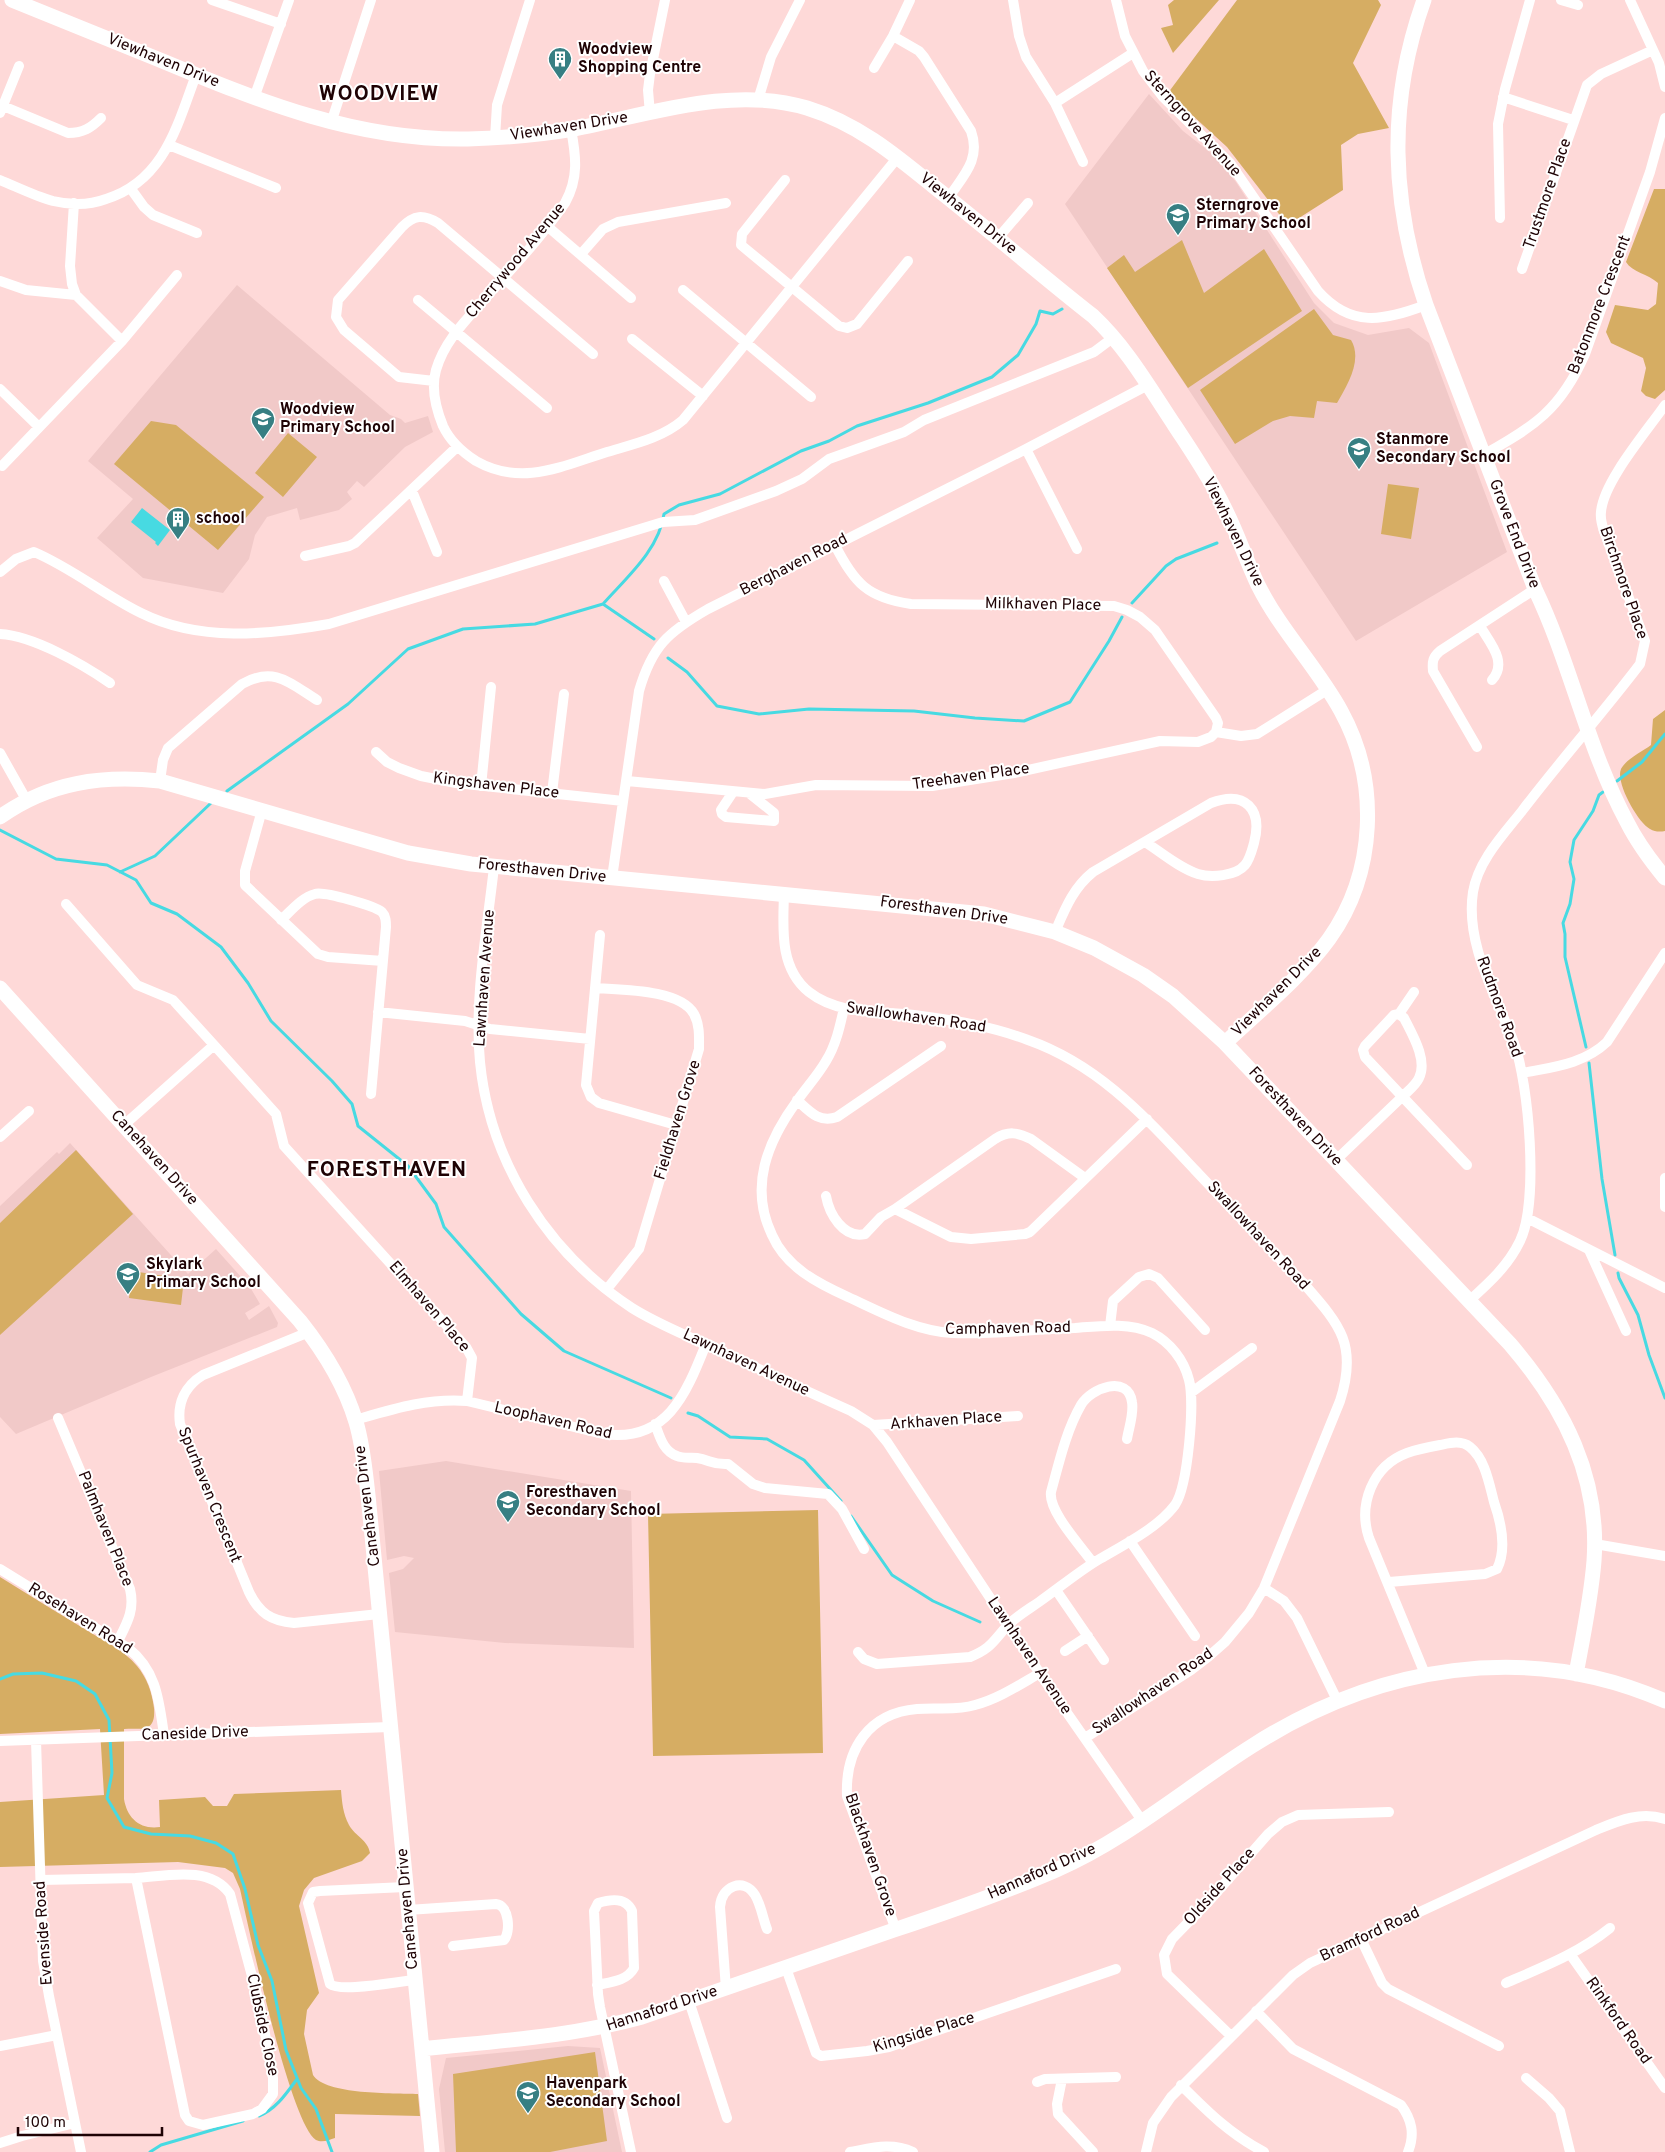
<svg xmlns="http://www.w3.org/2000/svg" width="1665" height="2152" viewBox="0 0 1665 2152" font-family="Overpass,sans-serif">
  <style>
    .built { fill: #f1c9c8 }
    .green { fill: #d6ad63 }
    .water { fill: #47dae2 }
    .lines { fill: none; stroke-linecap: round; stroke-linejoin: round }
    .stream { stroke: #47dae2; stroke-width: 3 }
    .street { stroke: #fff; stroke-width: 10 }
    .secondary { stroke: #fff; stroke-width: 15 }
    .labels { text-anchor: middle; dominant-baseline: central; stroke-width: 4; stroke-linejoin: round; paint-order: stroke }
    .poi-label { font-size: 16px; font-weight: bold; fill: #1e0204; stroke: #fff; text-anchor: start }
    .street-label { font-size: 16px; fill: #1e0204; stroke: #fff }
    .district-label { font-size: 21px; font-weight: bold; letter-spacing: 1px; fill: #1e0204; stroke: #fff }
  </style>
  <rect width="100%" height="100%" fill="#fed9d8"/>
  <!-- built -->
  <path class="built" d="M1149,94L1183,131L1215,156L1236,182L1314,303L1334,323L1368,335L1409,328L1429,343L1507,552L1356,641L1065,204Z
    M237,285L390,415L401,419L405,423L428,416L433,432L405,447L364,487L357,481L347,492L352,499L339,510L300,520L297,508L267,517L255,535L249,559L223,593L143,578L97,538L133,499L88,461Z
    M70,1143L188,1274L216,1249L250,1287L260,1304L245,1313L249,1320L269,1306L278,1323L277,1327L151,1377L16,1434L0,1417V1206L57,1152L59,1154Z
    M446,1461L631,1491L634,1648L505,1643L395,1632L389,1573L403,1569L414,1558L404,1556L387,1560L379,1471Z
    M568,2046L600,2048L622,2152H445L439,2089L446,2058Z"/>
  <!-- green -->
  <path class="green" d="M1174,0H1219L1173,53L1161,28L1173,25L1168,5Z
    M1237,0H1378L1381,5L1353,63L1389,128L1358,134L1341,145L1343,190L1299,218L1286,223L1227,147L1168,93Z
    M1654,189H1665V390L1655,399L1646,396L1641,391L1646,368L1643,358L1611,343L1606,332L1615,305L1648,310L1656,304L1658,283C1648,274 1632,272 1626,262Z
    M1182,240L1204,293L1264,249L1302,311L1188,388L1107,268L1124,255L1135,272Z
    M1314,309L1333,335L1351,340C1363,360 1347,386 1337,403L1317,401L1314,418L1290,416L1273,421L1235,444L1200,390Z
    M151,421L176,425L264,497L218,550L114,464Z
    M288,433L317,457L283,497L255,473Z
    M1388,484L1419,488L1411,539L1381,534Z
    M1665,710V831C1660,832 1655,832 1650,829C1638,823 1615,782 1621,769C1626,759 1642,752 1651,745L1653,719Z
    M76,1150L133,1214L0,1335V1223Z
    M132,1271L184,1279L181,1305L129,1298Z
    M818,1510L823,1753L653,1756L648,1514Z
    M0,1577C29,1595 58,1613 88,1631C104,1641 124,1650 137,1666C147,1678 152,1692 154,1708C156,1733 142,1728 124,1729V1799C127,1818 140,1830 160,1827L159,1800L205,1797L213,1806H227L234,1794L341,1790C342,1802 343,1814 349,1825C355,1836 368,1840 370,1853L362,1861L314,1878L304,1890L299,1906L319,1993L307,2010L304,2034L313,2075C325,2095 394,2093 418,2094L420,2116L335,2114V2138C329,2140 322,2143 316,2140C290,2123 249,1929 240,1889L233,1873L225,1868L178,1862L0,1867V1802L104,1795L100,1729L0,1734Z
    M595,2052L607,2141L550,2152H456L453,2074Z"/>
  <!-- water -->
  <path class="water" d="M142,508L170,530L158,546L155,543L156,542L131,522Z"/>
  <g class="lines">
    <!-- stream -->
    <path class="stream" d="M1132,603L1166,566L1176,559L1217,543
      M603,604C626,578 659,550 664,514L679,505L720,494L801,451L829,441L857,426L928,403L992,377L1018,355L1036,324L1040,311L1053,314L1062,309
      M668,658L687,672L717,706L759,714L809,709L914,711L975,718L1024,721L1070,702L1109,641L1122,617
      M1617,781L1642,762L1665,734
      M227,791L348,704L408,649L463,629L535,624L603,604L654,639
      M0,830L56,859L107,865L136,880L151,903L177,914L221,947L248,983L271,1021L332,1081L352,1104L358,1126L408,1166L436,1204L444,1227L521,1314L564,1351L671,1398
      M120,872L155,856L211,803
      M1586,1047L1565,957V934L1563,923L1570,904L1574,879L1570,862L1574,840L1593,811L1599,795L1603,792
      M1589,1063L1602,1179L1615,1255
      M1618,1273L1619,1278L1638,1315L1649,1355L1665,1398
      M688,1413L698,1416L730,1437L767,1439L804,1460L841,1501
      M851,1516L892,1575L933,1601L980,1622
      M0,1679L13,1674L42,1673L76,1681L95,1694L109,1720L112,1773L107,1798L124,1827L151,1834L190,1836L216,1843L233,1854L245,1889L258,1945L272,1981L286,2050L301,2088L316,2109L332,2152
      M259,2116C276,2109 286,2094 297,2079
      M150,2152L161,2145L243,2121"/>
    <!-- street -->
    <path class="street" d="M212,0L281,24
      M1013,0L1019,36L1026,57L1055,103L1083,162
      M1116,0L1125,36L1143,71L1163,97L1230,163L1318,291C1351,328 1383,321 1426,305
      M1561,0L1578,5
      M1630,0L1659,63L1665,87
      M893,36L919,51L924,57L971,131C981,159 964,175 949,197
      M874,68L893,36L910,0
      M1503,97L1573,120
      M254,98L289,0
      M758,100L771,57L800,0
      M1055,103L1133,53
      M3,106L68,133C83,133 91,128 101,118
      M0,113L19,66
      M650,114L648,90L650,74L665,0
      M331,123L371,0
      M571,129C576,156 579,178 565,203C543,235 516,264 490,293C469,317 445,339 436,370C431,388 436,409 443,426C450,441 462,452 476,461C522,487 562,466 607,452C634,444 662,438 683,420L898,157
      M495,138L497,105L530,0
      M169,145L276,188
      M0,180C17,187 35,196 53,201C70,205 90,205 106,199C164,181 177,126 196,75
      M785,180L742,234L741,245L839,326L847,328L857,324L908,261
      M131,189L144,207L153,215L197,233
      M74,203L70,266L72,284L76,295L122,341
      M1500,218L1498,124L1505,89L1530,0
      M547,226L631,298
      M998,238L1028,203
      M581,254L603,229L618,222L726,203
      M1522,269L1587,85L1601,74L1653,50
      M0,281L26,290L76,295
      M683,290L811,397
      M418,300L547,408
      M632,339L703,396
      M434,381L399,377L344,330L336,317L338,300L402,227C414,215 423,214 438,223L593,354
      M0,389L39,427
      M1026,449L1077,549
      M1483,455C1534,427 1561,409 1585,354L1650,172L1665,118
      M2,466L122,341L177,275
      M412,491L437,552
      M305,556L349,546L355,543L457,447
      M0,572L16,559L34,552C72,568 104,595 141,613C199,642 267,635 329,624L663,522L695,520L776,491L802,479L829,459L904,432L924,420L1094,352L1114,337
      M664,581L686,622
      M1480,626C1490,643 1508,662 1492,680
      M0,634C34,636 82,664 110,683
      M1216,732L1241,736L1257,734L1327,690
      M1477,747L1433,671C1432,661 1433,657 1440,651L1535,589
      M376,752L387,762L399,768L421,776L456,783L623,801
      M0,753L27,801
      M160,781L163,760L168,748L242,684C274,666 290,683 317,700
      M627,781L765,794L816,785L932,786L1014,773L1160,741L1198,742L1211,737L1216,732L1218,723L1216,718L1155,630L1140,617L1127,610L1114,606L911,604C868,598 854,583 835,545
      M481,786L491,687
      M733,792L721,810L722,814L726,817L774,821V813L749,793
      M552,793L564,694
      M262,810L245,871V885L318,954L328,957L383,961
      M494,867C487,930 474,999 480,1062C490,1163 548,1253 632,1308C659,1325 689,1336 717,1350C762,1370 806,1391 851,1411L873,1425L887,1442L1047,1684L1143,1822
      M612,878L639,691C652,646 668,632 708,609L1026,449L1148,385
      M784,894C783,928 779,968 809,992C838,1015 879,1011 914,1015C953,1020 991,1026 1028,1040C1099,1065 1145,1117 1195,1170C1232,1209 1268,1247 1305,1285C1340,1325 1358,1345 1340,1401L1264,1588L1249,1613L1225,1642L1208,1657L1191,1670L1085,1738
      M66,904L137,985L173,1000L214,1045L276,1114L284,1146L466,1347L472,1358L467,1401
      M281,920C290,912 302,897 315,894C324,891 375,906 382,912C386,916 386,922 386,927L371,1094
      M1055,932C1065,909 1073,888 1093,872L1211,803C1245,790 1263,809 1254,843C1252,850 1250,859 1245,865C1236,876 1211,878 1198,874C1179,868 1161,852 1145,842
      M600,935L586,1085L591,1097L599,1103L676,1125
      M595,988C621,990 680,989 694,1014C700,1025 699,1038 699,1049L639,1249L607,1289
      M844,1008C840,1026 836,1045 826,1061C818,1075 806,1088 797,1101C767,1142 749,1187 772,1235C786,1267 817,1283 848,1297C881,1312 915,1331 952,1333C993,1335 1034,1329 1075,1328C1100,1326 1129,1322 1152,1333C1170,1342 1184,1360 1189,1380C1195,1402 1188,1486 1175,1505C1158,1528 1122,1546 1098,1560C1078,1572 1059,1588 1039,1602C1029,1609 1017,1616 1008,1625C993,1641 992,1648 970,1657L877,1664L864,1659L858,1652
      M378,1012L465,1021L490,1029L590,1039
      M1399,1014L1414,992
      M1523,1073C1553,1067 1584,1064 1607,1042L1665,953
      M797,1100C810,1112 819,1123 837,1117L941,1046
      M124,1125L214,1045
      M0,1137L29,1111
      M1335,1161L1403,1096C1408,1091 1416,1085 1419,1078C1428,1060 1412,1034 1404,1018L1399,1014L1394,1015L1365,1046L1363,1050L1365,1057L1467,1165
      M1665,1178V1207
      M826,1196C829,1213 843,1239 865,1234L881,1217L895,1209L995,1139C1008,1131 1017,1132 1031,1139L1085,1178
      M895,1209L951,1237L971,1239L1025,1234L1030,1232L1147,1119
      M1527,1218L1665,1288
      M1589,1250L1626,1331
      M1469,1301C1489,1283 1508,1266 1520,1241C1539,1202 1529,1084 1514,1043C1496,995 1465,944 1473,892C1478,861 1503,835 1522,811C1560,761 1602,714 1640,664L1645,641L1604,531C1602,525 1600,519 1601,512C1603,482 1647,431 1665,405
      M1110,1326L1113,1301L1139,1277L1149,1274L1158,1278L1205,1330
      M309,1332L203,1375C185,1386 177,1403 180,1424L249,1592C259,1613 271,1621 294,1623L379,1614
      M1192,1392L1252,1348
      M58,1418L130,1589C135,1610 127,1623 118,1641
      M355,1420C393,1409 427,1398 467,1401L603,1434C667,1443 686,1394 706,1344
      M655,1424C660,1437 663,1451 677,1456C684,1459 691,1457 697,1458C710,1460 713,1465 728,1464L753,1484L765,1488L828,1494L842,1509L864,1549
      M873,1425L1018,1416
      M1130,1541L1195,1636
      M1595,1544L1665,1556
      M1093,1563C1081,1546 1048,1511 1051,1492C1059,1463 1066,1431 1081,1405C1091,1388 1128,1374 1132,1402C1134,1414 1129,1427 1127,1439
      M0,1569L128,1648C157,1671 159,1701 164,1735
      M1389,1582L1485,1574L1497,1569C1507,1549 1501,1522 1494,1502C1489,1483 1485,1459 1470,1447C1461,1440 1450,1443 1440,1445C1429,1447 1418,1449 1407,1453C1372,1466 1358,1505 1369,1538L1425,1674
      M1264,1588L1284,1601L1297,1618L1337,1700
      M1056,1590L1104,1660
      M1065,1651L1088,1636
      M36,1740L43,1961L49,1996L81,2152
      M0,1741L390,1727
      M41,1880L136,1878L185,2115L189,2121L203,2125L253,2114L262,2109L273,2094V2078L260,2006L230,1894C210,1865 166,1876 136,1878
      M405,1887L320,1891L313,1892L308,1903L330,1984C341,1993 399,1981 415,1980
      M408,1910L496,1904C509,1905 511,1932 504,1940L453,1946
      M896,1930L847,1796C845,1749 869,1713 917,1709C937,1707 956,1711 975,1705C998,1699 1019,1685 1040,1673
      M1361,1939L1382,1983L1388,1989L1499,2046
      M1570,1954L1665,2088
      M786,1968L816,2053L821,2056L867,2051L889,2047L1116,1969
      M1506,1983C1543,1967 1579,1953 1610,1928
      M597,1985C611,1982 627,1981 634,1968L632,1911C626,1897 611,1899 598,1903L594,1911L598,1994L600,2007L631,2152
      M726,1989L720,1907C721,1886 744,1877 755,1895C761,1905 763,1919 767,1929
      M689,2001L727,2118
      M1256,2011L1293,2049L1401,2105C1412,2120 1415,2134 1408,2152
      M1231,2036L1167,1974L1164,1955L1172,1939L1210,1900L1268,1834L1282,1822L1298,1815L1389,1812
      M0,2046L57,2035
      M1526,2078L1549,2098L1560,2111L1570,2152
      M1062,2079L1057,2104L1058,2114L1093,2152
      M1037,2082L1045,2079L1116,2077
      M1181,2085C1208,2112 1230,2134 1264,2152
      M0,2143L22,2136L75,2123
      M850,2152C872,2148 891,2142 913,2152
      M1146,2152L1153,2123L1171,2097L1293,1975L1310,1963L1596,1830C1618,1821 1640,1811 1665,1819"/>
    <!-- secondary -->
    <path class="secondary" d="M12,0C62,20 111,40 160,60C261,102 357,141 468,139C503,138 538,135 574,129C648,115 731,85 807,108C856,123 893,153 932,185C987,228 1038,273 1093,316C1127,348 1149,387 1175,426C1192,452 1210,478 1224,507C1237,532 1246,560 1258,585C1281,631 1317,667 1341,711C1380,782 1376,873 1329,939C1303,975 1258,1012 1225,1043
      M1424,0C1387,103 1391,203 1426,305L1535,589C1571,664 1587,748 1627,822C1637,842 1651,861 1665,878
      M0,817C49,782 102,775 160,781L408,853L471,864L984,914L1055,932L1094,948L1143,975L1173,996L1225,1043L1510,1344C1564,1407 1600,1477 1594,1561C1591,1599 1583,1637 1576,1674
      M0,988L300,1321C323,1350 345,1385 356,1422C363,1445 365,1470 368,1495C389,1714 411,1933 432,2152
      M422,2049C496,2041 570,2037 642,2017C726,1988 810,1959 894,1930C948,1912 1003,1893 1056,1870C1127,1839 1187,1787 1252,1746C1377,1666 1526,1640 1665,1701"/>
  </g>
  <!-- icons -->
  <defs>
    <g id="building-pin" transform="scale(1.25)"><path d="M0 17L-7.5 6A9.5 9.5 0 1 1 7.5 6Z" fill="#377f83" stroke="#fff"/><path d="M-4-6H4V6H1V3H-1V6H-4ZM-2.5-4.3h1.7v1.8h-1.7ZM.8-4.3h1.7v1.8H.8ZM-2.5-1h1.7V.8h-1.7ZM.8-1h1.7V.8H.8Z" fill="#fff"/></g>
    <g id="school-pin" transform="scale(1.25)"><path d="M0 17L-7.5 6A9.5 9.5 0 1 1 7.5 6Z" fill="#377f83" stroke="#fff"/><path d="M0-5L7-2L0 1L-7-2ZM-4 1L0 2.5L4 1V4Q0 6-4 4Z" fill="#fff"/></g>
  </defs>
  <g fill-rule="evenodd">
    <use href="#building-pin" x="560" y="59"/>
    <use href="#school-pin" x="1178" y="215"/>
    <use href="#school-pin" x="263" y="419"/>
    <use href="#school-pin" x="1359" y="449"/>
    <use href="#building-pin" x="178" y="519"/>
    <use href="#school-pin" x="128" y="1274"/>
    <use href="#school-pin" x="508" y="1502"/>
    <use href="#school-pin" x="528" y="2093"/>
  </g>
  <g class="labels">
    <!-- poi labels -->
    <g class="poi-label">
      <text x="578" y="50">Woodview<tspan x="578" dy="18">Shopping Centre</tspan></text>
      <text x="1196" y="206">Sterngrove<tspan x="1196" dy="18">Primary School</tspan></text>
      <text x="280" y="410">Woodview<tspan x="280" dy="18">Primary School</tspan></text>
      <text x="1376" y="440">Stanmore<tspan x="1376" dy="18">Secondary School</tspan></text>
      <text x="196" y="519">school</text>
      <text x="146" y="1265">Skylark<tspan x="146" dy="18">Primary School</tspan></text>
      <text x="526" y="1493">Foresthaven<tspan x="526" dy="18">Secondary School</tspan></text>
      <text x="546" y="2084">Havenpark<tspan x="546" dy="18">Secondary School</tspan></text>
    </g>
    <!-- street labels -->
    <g class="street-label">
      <text transform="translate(163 61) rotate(22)">Viewhaven Drive</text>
      <text transform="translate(1192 124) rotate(48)">Sterngrove Avenue</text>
      <text transform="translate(569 127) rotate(-9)">Viewhaven Drive</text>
      <text transform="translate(1548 194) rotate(-71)">Trustmore Place</text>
      <text transform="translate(968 214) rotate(39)">Viewhaven Drive</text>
      <text transform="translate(516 261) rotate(-50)">Cherrywood Avenue</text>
      <text transform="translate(1600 305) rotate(-69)">Batonmore Crescent</text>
      <text transform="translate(1233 532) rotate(64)">Viewhaven Drive</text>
      <text transform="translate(1514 534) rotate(69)">Grove End Drive</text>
      <text transform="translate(794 565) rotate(-27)">Berghaven Road</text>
      <text transform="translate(1623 583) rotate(71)">Birchmore Place</text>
      <text transform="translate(1043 605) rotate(1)">Milkhaven Place</text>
      <text transform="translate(971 777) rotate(-8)">Treehaven Place</text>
      <text transform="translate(496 786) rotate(7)">Kingshaven Place</text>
      <text transform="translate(542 871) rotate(6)">Foresthaven Drive</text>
      <text transform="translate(944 911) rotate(8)">Foresthaven Drive</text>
      <text transform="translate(485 978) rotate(-86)">Lawnhaven Avenue</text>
      <text transform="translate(1277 992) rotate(-45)">Viewhaven Drive</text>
      <text transform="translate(1499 1007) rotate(70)">Rudmore Road</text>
      <text transform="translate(916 1018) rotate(8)">Swallowhaven Road</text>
      <text transform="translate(1295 1117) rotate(47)">Foresthaven Drive</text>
      <text transform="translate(678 1120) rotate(-73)">Fieldhaven Grove</text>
      <text transform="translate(154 1158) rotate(48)">Canehaven Drive</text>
      <text transform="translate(1258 1236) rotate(47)">Swallowhaven Road</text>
      <text transform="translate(429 1307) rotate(49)">Elmhaven Place</text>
      <text transform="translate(1008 1329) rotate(-1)">Camphaven Road</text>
      <text transform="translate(746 1363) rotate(25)">Lawnhaven Avenue</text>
      <text transform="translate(553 1421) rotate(13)">Loophaven Road</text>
      <text transform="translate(946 1421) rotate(-4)">Arkhaven Place</text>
      <text transform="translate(209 1495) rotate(68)">Spurhaven Crescent</text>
      <text transform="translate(368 1506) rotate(-97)">Canehaven Drive</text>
      <text transform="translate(105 1529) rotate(68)">Palmhaven Place</text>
      <text transform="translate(80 1619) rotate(32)">Rosehaven Road</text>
      <text transform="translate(1029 1656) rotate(56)">Lawnhaven Avenue</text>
      <text transform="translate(1153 1692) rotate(-34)">Swallowhaven Road</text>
      <text transform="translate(195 1734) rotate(-2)">Caneside Drive</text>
      <text transform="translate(870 1855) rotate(71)">Blackhaven Grove</text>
      <text transform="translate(1042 1872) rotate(-24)">Hannaford Drive</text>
      <text transform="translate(1220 1887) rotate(-48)">Oldside Place</text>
      <text transform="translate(408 1909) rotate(-95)">Canehaven Drive</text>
      <text transform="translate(44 1933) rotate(-94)">Evenside Road</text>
      <text transform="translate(1370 1935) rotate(-25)">Bramford Road</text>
      <text transform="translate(662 2009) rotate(-18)">Hannaford Drive</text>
      <text transform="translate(1618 2021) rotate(55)">Rinkford Road</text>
      <text transform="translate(262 2025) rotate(78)">Clubside Close</text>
      <text transform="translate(924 2033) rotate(-17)">Kingside Place</text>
    </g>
    <!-- district labels -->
    <g class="district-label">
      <text x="379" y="94">WOODVIEW</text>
      <text x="387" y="1170">FORESTHAVEN</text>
    </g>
  </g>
  <!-- scale -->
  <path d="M18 2127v8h144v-8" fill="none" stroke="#1e0204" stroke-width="2.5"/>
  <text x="25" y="2127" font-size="15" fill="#1e0204" stroke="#ffffff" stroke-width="4" paint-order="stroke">100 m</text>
</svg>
